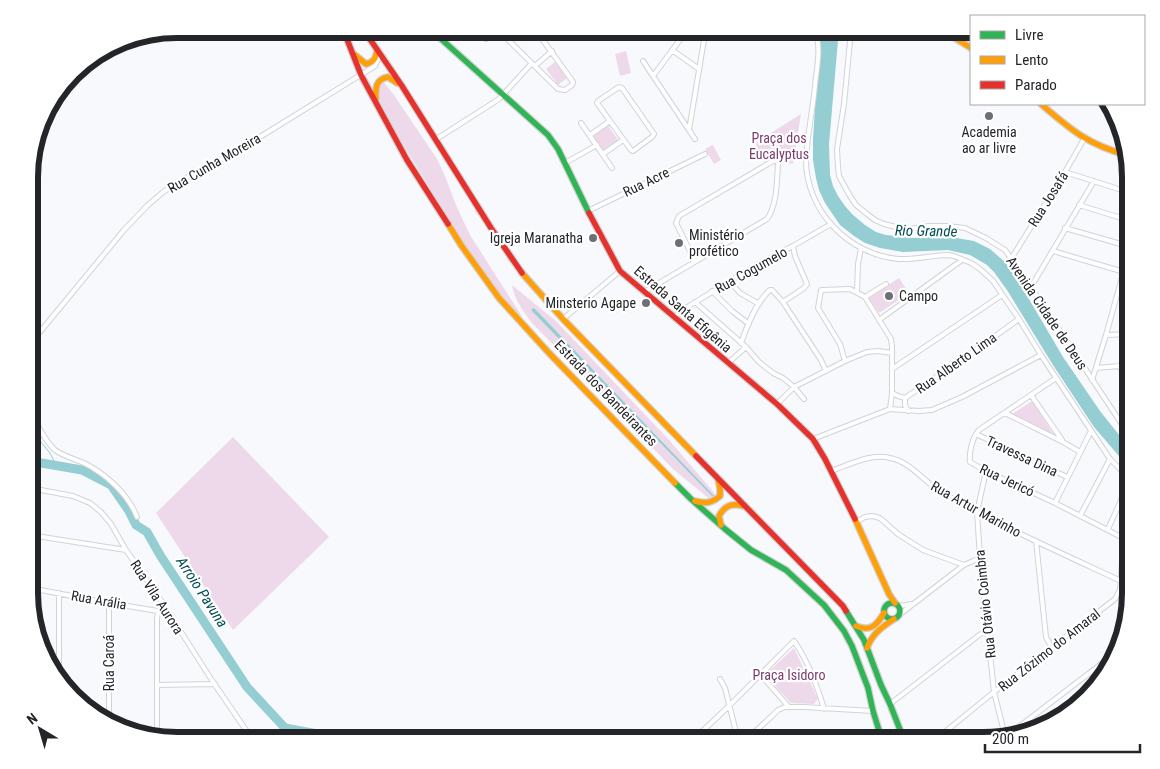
<svg xmlns="http://www.w3.org/2000/svg" width="1160" height="769" viewBox="0 0 1160 769" font-family="'Roboto Condensed',sans-serif">
  <style>
    .green { fill: #eed9ea }
    .water { fill: #94cdd2 }
    .lines { fill: none; stroke-linecap: round; stroke-linejoin: round }
    .stream { stroke: #94cdd2; stroke-width: 1 }
    .river { stroke: #94cdd2; stroke-width: 9 }
    .street-casing { stroke: #d2d3d7; stroke-width: 6 }
    .fast-casing { stroke: #d2d3d7; stroke-width: 8 }
    .slow-casing { stroke: #d2d3d7; stroke-width: 8 }
    .jam-casing { stroke: #d2d3d7; stroke-width: 8 }
    .street { stroke: #fefeff; stroke-width: 4 }
    .fast { stroke: #30b455; stroke-width: 5.5 }
    .slow { stroke: #ff9f0a; stroke-width: 5.5 }
    .jam { stroke: #e5322d; stroke-width: 5.5 }
    .poi-dot { fill: #6d6f73; stroke: #fff; stroke-width: 2 }
    .labels { text-anchor: middle; dominant-baseline: central; stroke-width: 4.5; stroke-linejoin: round; paint-order: stroke }
    .poi-label { font-size: 14px; fill: #232529; stroke: #fff; text-anchor: start }
    .park-label { font-size: 14px; fill: #7b3b6c; stroke: #fff }
    .street-label { font-size: 14px; fill: #232529; stroke: #fff }
    .water-label { font-size: 15px; font-style: italic; fill: #014e52; stroke: #fff }
    .rim { fill: none; stroke: #232529; stroke-width: 6 }
  </style>
  <rect width="100%" height="100%" fill="#f7f9fd"/>
  <!-- green -->
  <path class="green" d="M626,51L631,73L620,76L615,54Z
    M555,62L567,78L558,85L546,69Z
    M382,80L394,95L437,159L445,176L456,205L470,235L523,318L506,303L475,261L404,146L375,94Z
    M801,114L793,164L780,162L778,170H776L774,163L769,161L765,163L755,143Z
    M607,124L619,141L600,154L588,138Z
    M713,145L721,160L714,164L705,149Z
    M899,278L909,293L879,313L869,298Z
    M512,285L557,322L670,441L716,495L712,501L673,469L532,323C523,311 514,299 512,285Z
    M1032,401L1056,438L1012,414Z
    M233,437L329,537L233,630L156,513Z
    M794,648L818,699L814,704L791,703L765,675Z"/>
  <!-- water -->
  <path class="water" d="M820,29H839L829,144L830,175L833,186L838,196L845,206L852,214L865,225L876,232L886,235L914,238L945,236L974,241L990,249L1006,263L1019,282L1063,357L1100,411L1131,450V470L1094,427L1053,365L1007,290L994,272L987,265L970,255L948,250L903,252L880,248L865,243L854,236L840,225L825,203L819,190L816,178L813,160V139Z
    M534,308L714,496L713,497L531,310Z"/>
  <g class="lines">
    <!-- stream -->
    <path class="stream" d="M30,420L40,441L50,453L56,465"/>
    <!-- river -->
    <path class="river" d="M30,461L82,470L111,485L129,511L136,525L147,532L160,555L247,687L285,728L350,740"/>
    <!-- street casing -->
    <g class="street-casing">
      <path id="street" d="M497,29L558,89L565,90L572,85L573,82L535,29
        M814,29C822,44 817,68 815,85C813,110 807,135 806,160C806,211 849,255 899,259C916,260 932,255 948,255L954,256L971,263L980,269L993,281L1019,319L1041,355L1110,459L1121,470L1131,477
        M856,29L850,41L844,104L837,149L838,166L839,176L850,196L856,205L867,214L875,220L884,224L896,227L909,229L929,226H947L965,228L986,238L1005,250L1031,287L1131,438
        M486,39L490,29
        M672,50L699,69
        M643,61L695,139
        M535,66L552,51
        M653,76L688,29
        M619,87L622,88L654,134L652,137L633,151L631,150L597,103L598,101Z
        M581,123L612,168
        M689,130L704,40L702,37L692,29
        M590,135L610,121
        M435,140L499,99L532,63
        M603,154L623,140
        M565,163L597,145
        M1065,172L1131,193
        M1079,205L1131,221
        M588,211L705,154
        M1065,228L1131,247
        M1053,251L1124,272L1131,271
        M1011,259L1065,172L1084,139
        M729,281L740,293L759,304
        M1031,287L1094,181
        M712,291L732,311L749,324
        M644,292L767,219C777,206 777,180 778,163L777,161H773L679,216L676,223L695,261
        M857,292L858,264L861,248
        M865,297L886,284
        M695,302L746,347L759,362L773,373L783,378L794,387L804,399
        M783,302L804,288L807,284L795,256L793,246
        M674,317L689,306L758,264L793,246L831,224
        M563,319L620,271
        M879,320L962,260
        M1106,335L1131,334
        M741,343C747,326 756,302 770,290H772L783,302L821,360L826,371
        M30,344L124,230L147,206L163,192L175,184L242,148L375,66L380,55
        M845,361L840,344L818,308L821,290L850,289L865,297L891,339L892,346V393L890,409
        M728,363L746,347
        M1119,366L1131,383
        M1096,368L1131,365
        M892,369L1002,295
        M1056,378L979,430C972,438 969,452 970,462L986,471L1055,503L1131,542
        M1092,380L1106,335L1131,245
        M892,393L898,396L905,398L966,357L1019,319
        M1031,395L1062,440
        M905,398V405L908,411
        M777,404L794,387L845,361L867,352L878,351L892,353
        M30,411C37,424 44,440 55,450C63,456 75,459 84,463C106,474 128,494 137,517
        M1005,413L1063,442L1080,452
        M976,434L1067,477
        M813,439L890,409L919,411L932,410L962,397L1041,355
        M831,471C849,465 870,453 890,458C912,462 924,483 943,493C1000,526 1061,553 1121,581
        M986,471L977,512L980,558L994,692L1005,736
        M30,488L73,496L90,503L101,512L111,524L126,550L162,602L213,682L248,733L261,740
        M1055,503L1091,431
        M1080,516L1110,459
        M856,522L865,517L872,516L877,517L881,519L898,534L923,550L964,565
        M1108,529L1131,478
        M30,535L126,550
        M1036,541L1046,637L1052,648
        M30,588L109,603L158,611H167
        M1120,590L1131,595
        M59,593V678
        M109,603V723
        M899,606L912,604
        M899,615L964,565L980,558
        M760,674L789,707
        M720,679L725,688L738,740
        M157,685L215,684
        M890,704L987,629
        M143,735L248,733
        M1007,736L1113,655
        M157,737V619L158,611
        M693,740L729,706L794,641C808,661 817,685 824,709
        M746,740L772,716L778,710L785,707H804L873,711
        M935,740L994,692L1115,599L1120,590L1122,563L1131,541"/>
    </g>
    <!-- fast casing -->
    <g class="fast-casing">
      <path id="fast" d="M430,29L548,135L558,149L589,213
        M675,483L691,499L725,529L751,550L786,570L824,605L844,631L852,646L868,688L873,711L882,740
        M884 611a8 8 0 1 1 16 0a8 8 0 1 1-16 0Z
        M846,611L864,640L881,685L890,704L904,740"/>
    </g>
    <!-- slow casing -->
    <g class="slow-casing">
      <path id="slow" d="M937,29L955,38L971,48
        M355,55L366,64C374,62 376,58 377,50
        M376,99C375,88 376,79 388,77L397,83
        M1041,104C1070,129 1088,145 1127,155
        M448,224L461,245L499,298L549,353L675,483
        M522,273L563,319L696,456
        M695,501C705,504 712,503 720,496V488L718,479
        M855,519L889,594L895,603
        M721,525L719,516C725,505 732,503 744,506
        M856,626C871,632 877,625 884,613
        M867,648C872,634 882,627 894,619"/>
    </g>
    <!-- jam casing -->
    <g class="jam-casing">
      <path id="jam" d="M343,29L361,75L407,160L448,224
        M363,29L402,86L491,228L522,273
        M589,213L620,271L777,404L813,439L825,459L855,519
        M696,456L843,606L846,611"/>
    </g>
    <!-- street -->
    <use href="#street" class="street"/>
    <!-- fast -->
    <use href="#fast" class="fast"/>
    <!-- slow -->
    <use href="#slow" class="slow"/>
    <!-- jam -->
    <use href="#jam" class="jam"/>
  </g>
  <!-- markers -->
  <g class="poi-dot">
    <circle cx="989" cy="116" r="5"/>
    <circle cx="593" cy="238" r="5"/>
    <circle cx="679" cy="243" r="5"/>
    <circle cx="889" cy="296" r="5"/>
    <circle cx="646" cy="303" r="5"/>
  </g>
  <g class="labels">
    <!-- poi labels -->
    <g class="poi-label">
      <text x="989" y="132" text-anchor="middle">Academia<tspan x="989" dy="16">ao ar livre</tspan></text>
      <text x="689" y="235">Ministério<tspan x="689" dy="16">profético</tspan></text>
      <text x="583" y="238" text-anchor="end">Igreja Maranatha</text>
      <text x="899" y="296">Campo</text>
      <text x="636" y="303" text-anchor="end">Minsterio Agape</text>
    </g>
    <!-- park labels -->
    <g class="park-label">
      <text x="779" y="138">Praça dos<tspan x="779" dy="16">Eucalyptus</tspan></text>
      <text x="789" y="675">Praça Isidoro</text>
    </g>
    <!-- street labels -->
    <g class="street-label">
      <text transform="translate(214 163) rotate(-30)">Rua Cunha Moreira</text>
      <text transform="translate(646 182) rotate(-26)">Rua Acre</text>
      <text transform="translate(1048 199) rotate(-58)">Rua Josafá</text>
      <text transform="translate(751 270) rotate(-29)">Rua Cogumelo</text>
      <text transform="translate(683 309) rotate(41)">Estrada Santa Efigênia</text>
      <text transform="translate(1047 313) rotate(56)">Avenida Cidade de Deus</text>
      <text transform="translate(956 363) rotate(-35)">Rua Alberto Lima</text>
      <text transform="translate(606 393) rotate(46)">Estrada dos Bandeirantes</text>
      <text transform="translate(1022 456) rotate(25)">Travessa Dina</text>
      <text transform="translate(1007 480) rotate(25)">Rua Jericó</text>
      <text transform="translate(976 509) rotate(29)">Rua Artur Marinho</text>
      <text transform="translate(157 597) rotate(57)">Rua Vila Aurora</text>
      <text transform="translate(99 600) rotate(10)">Rua Arália</text>
      <text transform="translate(985 604) rotate(-96)">Rua Otávio Coimbra</text>
      <text transform="translate(1049 650) rotate(-38)">Rua Zózimo do Amaral</text>
      <text transform="translate(109 663) rotate(-90)">Rua Caroá</text>
    </g>
    <!-- water labels -->
    <g class="water-label">
      <text transform="translate(926 231) rotate(1)">Rio Grande</text>
      <text transform="translate(202 592) rotate(57)">Arroio Pavuna</text>
    </g>
  </g>
  <!-- crop -->
  <path d="M0 0H1160V769H0ZM177 38H983A139 139 0 0 1 1122 177V593A139 139 0 0 1 983 732H177A139 139 0 0 1 38 593V177A139 139 0 0 1 177 38Z" fill="#fff" fill-rule="evenodd"/>
  <path class="rim" d="M177 38H983A139 139 0 0 1 1122 177V593A139 139 0 0 1 983 732H177A139 139 0 0 1 38 593V177A139 139 0 0 1 177 38Z"/>
  <!-- legend -->
  <rect x="970" y="15" width="175" height="90" fill="#ffffff" stroke="#a7a8a9"/>
  <rect x="980" y="31" width="25" height="8" fill="#30b455" stroke="#a7a8a9"/>
  <text x="1015" y="40" font-size="15" fill="#232529">Livre</text>
  <rect x="980" y="56" width="25" height="8" fill="#ff9f0a" stroke="#a7a8a9"/>
  <text x="1015" y="65" font-size="15" fill="#232529">Lento</text>
  <rect x="980" y="81" width="25" height="8" fill="#e5322d" stroke="#a7a8a9"/>
  <text x="1015" y="90" font-size="15" fill="#232529">Parado</text>
  <!-- north arrow -->
  <g transform="translate(40 729) rotate(322)" stroke="#ffffff" stroke-width="4" paint-order="stroke">
  <path d="M0-4L9 19L0 12L-9 19Z" fill="#232529"/>
  <text y="-8" font-size="14" font-weight="bold" text-anchor="middle" fill="#232529">N</text>
  </g>
  <!-- scale -->
  <path d="M985 744v8h155v-8" fill="none" stroke="#232529" stroke-width="2.5"/>
  <text x="992" y="744" font-size="15" fill="#232529" stroke="#ffffff" stroke-width="4" paint-order="stroke">200 m</text>
</svg>
